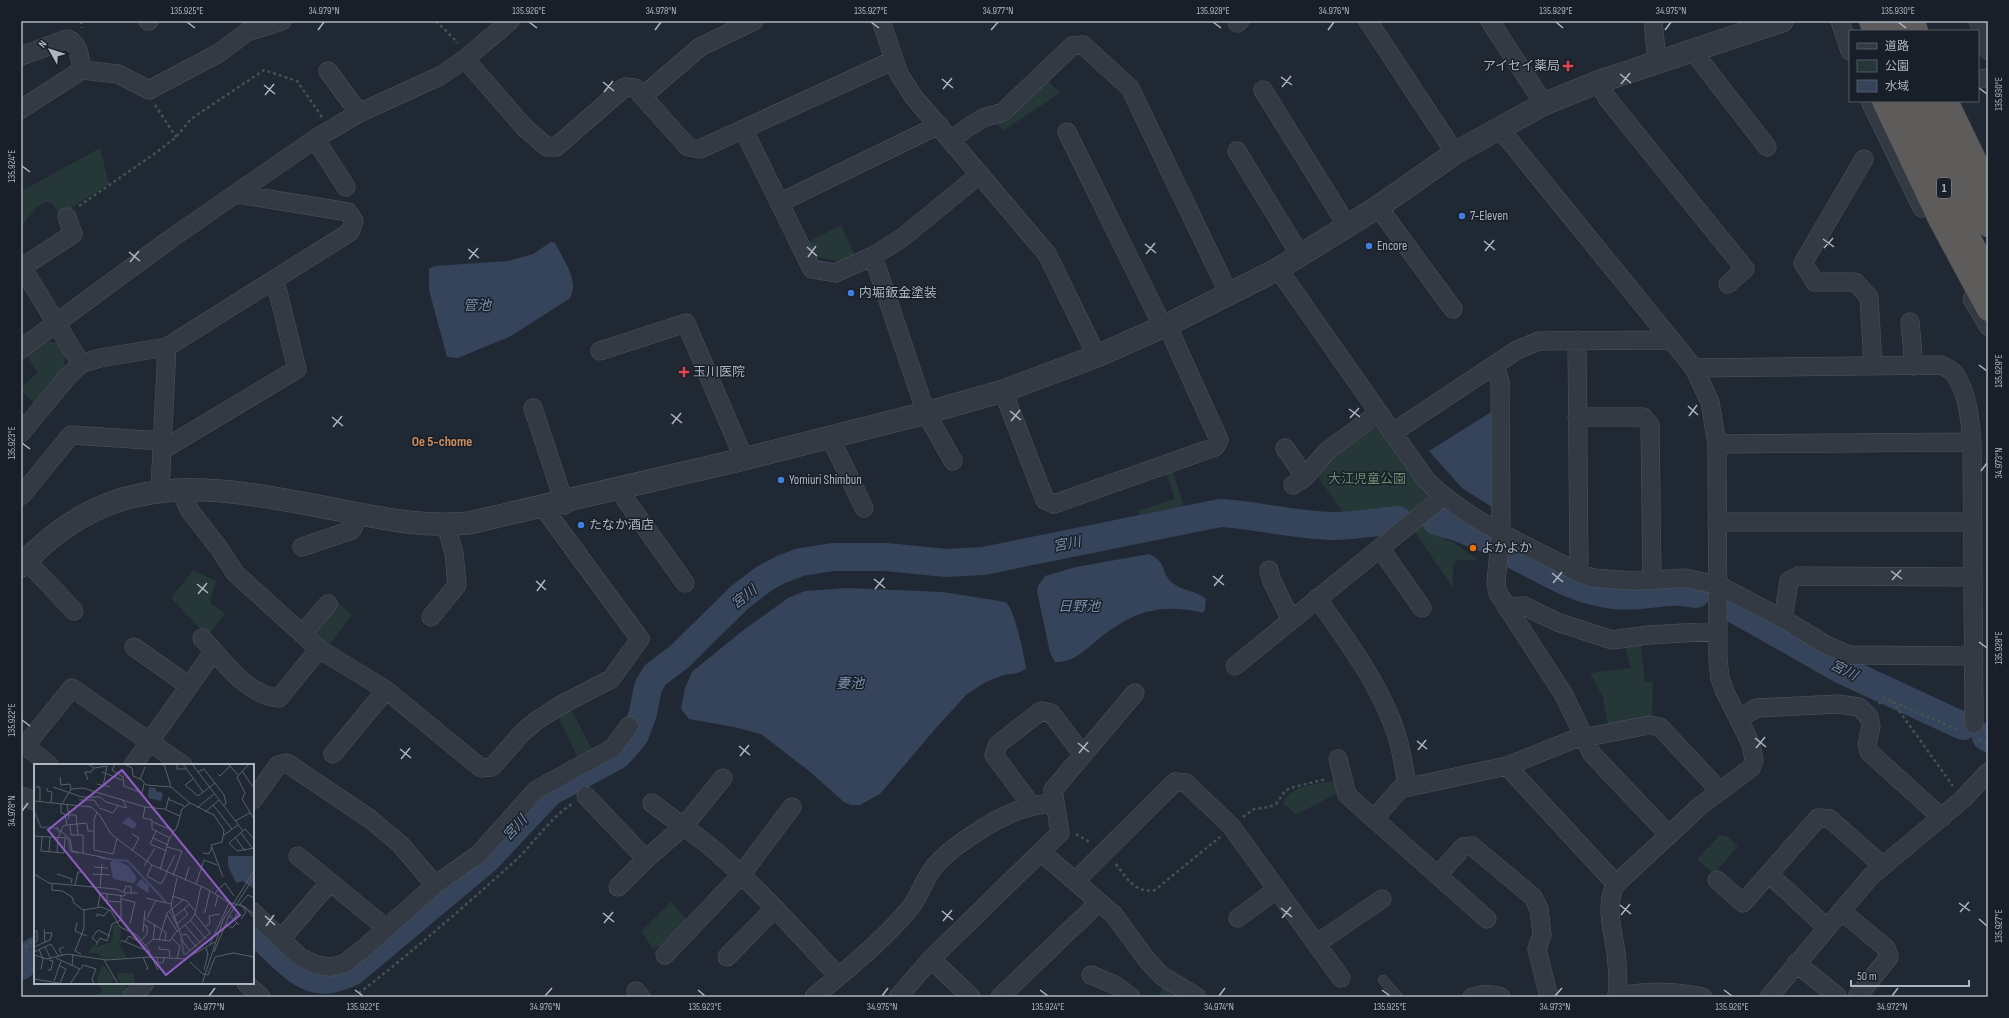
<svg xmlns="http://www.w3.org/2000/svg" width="2009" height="1018" viewBox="0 0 2009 1018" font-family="'Sofia Sans Condensed','Noto Sans JP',sans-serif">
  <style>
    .green { fill: #253737 }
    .water { fill: #35445a }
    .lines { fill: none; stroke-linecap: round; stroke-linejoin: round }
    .river { stroke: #35445a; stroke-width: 28 }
    .service-casing { stroke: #4e555f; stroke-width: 10 }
    .minor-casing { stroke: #4e555f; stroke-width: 19 }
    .tertiary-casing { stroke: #4e555f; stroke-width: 23 }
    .trunk-casing { stroke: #3e454f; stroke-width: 23 }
    .path { stroke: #415254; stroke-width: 2.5; stroke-dasharray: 3 3; stroke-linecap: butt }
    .service { stroke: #333a44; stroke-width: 9 }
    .minor { stroke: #333a44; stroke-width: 18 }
    .tertiary { stroke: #333a44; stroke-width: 22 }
    .trunk { stroke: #5e5c5a; stroke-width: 22 }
    .ticks { fill: none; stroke: #adb5c1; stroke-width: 1.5 }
    .health-dot { fill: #e0444e; stroke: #191f29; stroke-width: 1.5 }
    .shop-dot { fill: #3f7fe0; stroke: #191f29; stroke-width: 1.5 }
    .food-dot { fill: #e8710a; stroke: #191f29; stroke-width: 1.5 }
    .labels { text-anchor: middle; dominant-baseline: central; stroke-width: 3; stroke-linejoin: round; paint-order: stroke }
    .shield { fill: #191f29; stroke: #818893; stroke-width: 1 }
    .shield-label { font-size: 12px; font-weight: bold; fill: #adb5c1 }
    .poi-label { font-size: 13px; fill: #adb5c1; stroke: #191f29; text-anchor: start }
    .park-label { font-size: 13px; fill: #678f70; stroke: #191f29 }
    .water-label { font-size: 14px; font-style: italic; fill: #778da9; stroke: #191f29 }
    .neighbourhood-label { font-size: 14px; font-weight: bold; fill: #ca8d5f; stroke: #191f29 }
    .inset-river { fill: none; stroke: #35445a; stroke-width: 2 }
    .inset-road { fill: none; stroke: #58606c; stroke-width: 1 }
    .view { fill: #8c5cc0; fill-opacity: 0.15; stroke: #8c5cc0; stroke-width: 2 }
    .inset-edge { fill: none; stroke: #adb5c1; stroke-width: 2 }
    .neatline { fill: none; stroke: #adb5c1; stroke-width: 1.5 }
    .ticks-label { font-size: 10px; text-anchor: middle; fill: #adb5c1 }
  </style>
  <rect width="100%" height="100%" fill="#202833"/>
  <!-- green -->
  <path class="green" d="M1046,79L1060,93L1003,131L998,124Z
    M100,148L109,184L60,215L52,203L46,202L37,207L21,227V191Z
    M841,225L855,256L845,262L814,257L808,242Z
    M43,342H56L65,350L64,368L35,403L21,391V388L38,372L27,356Z
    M1369,428H1378L1419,486L1431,494L1407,516L1348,519L1318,477L1334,455Z
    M1172,467L1186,514L1144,526L1138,511L1175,499L1165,470Z
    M1422,524L1447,528L1445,540L1453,542L1478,560H1458L1453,566V588L1414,531Z
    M193,570L216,581L210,603L225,614L207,636L171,598Z
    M338,602L352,615L328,646L310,632Z
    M1641,644L1645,683L1653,681L1652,716L1608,726L1603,697L1590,673L1631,668L1625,646Z
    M571,709L595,755L578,758L558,716Z
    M1335,781L1339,792L1296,815L1283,803C1292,784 1317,784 1335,781Z
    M1720,835L1727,836L1738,846L1714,874L1697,859Z
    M671,902L688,921L665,943L653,949L641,931Z
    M98,983H126L128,994L126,997H92L102,991Z
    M1162,986L1180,997H1160Z"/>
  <!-- water -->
  <path class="water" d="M551,242L555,243C563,259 581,283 569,299L511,336L458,358L447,357L429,290V269L434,266L508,261L533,254Z
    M1491,412L1492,507L1462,488L1429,451Z
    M1149,554C1168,562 1160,574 1174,584C1183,591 1195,590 1206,599L1205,609L1203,613C1158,602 1130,613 1095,642C1083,652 1072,663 1055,662L1050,653L1037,591L1038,586L1045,576L1076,567Z
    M847,588L943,592L1006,602C1015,611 1024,654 1026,669L1018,673L1004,675L986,682L967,694L936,728L880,794L860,805H851L844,802L809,771L761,734L734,727L689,719L681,709L685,688L692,672L741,632L788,598L805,591Z"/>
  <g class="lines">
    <!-- river -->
    <path class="river" d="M1436,521L1457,527L1484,538
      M1516,556C1547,572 1577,591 1613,595C1633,598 1651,593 1671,592C1679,591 1688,593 1696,594
      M1729,606L1842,670L1963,726
      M1986,737L1988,738
      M253,931C275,946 296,980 325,980C334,980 344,975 352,972L487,859L550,792L618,755L635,735L643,713L648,687L655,675L679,657L740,597L765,578L782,569L801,562L833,557H886L946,563L983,561L1220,513C1257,515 1293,525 1331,526C1353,526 1376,522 1398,520
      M21,966L35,951"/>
    <!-- service casing -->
    <g class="service-casing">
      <path id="service" d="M1383,980L1398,997"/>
    </g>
    <!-- minor casing -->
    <g class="minor-casing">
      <path id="minor" d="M148,21H149
        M881,21L899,74L913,96L1047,254L1097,356
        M1368,21L1455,153
        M1490,21L1544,104
        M1653,21L1657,61
        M1840,21L1850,51
        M1978,21L1988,50
        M1237,23L1240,21
        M1692,50L1767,147
        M21,56L67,39C79,42 80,59 82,70
        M465,59L525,128L547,147H556L625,87L635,88L688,147L700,149L894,60
        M328,71L359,113
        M1978,79L1988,78
        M1598,82L1607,98L1745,269L1728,284
        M1263,90L1348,227
        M643,96L700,47L754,21
        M1870,101L1922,208
        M21,109L82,70L118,74L149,90L219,53L247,32L282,21
        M743,129L812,269L835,273L873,256L902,238L980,174
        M1500,129L1694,368L1710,402L1717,444L1718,660L1720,678L1725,692L1751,744L1754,760L1751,768L1700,806L1616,884C1604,904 1613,931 1616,953C1618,968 1618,982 1618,996
        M1067,132L1163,327
        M315,139L346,187
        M951,141L967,128L983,118L1003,112L1072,46L1083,45L1130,88L1229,294
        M1237,151L1300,255
        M1864,159L1803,263L1815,282H1855L1869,297L1873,366
        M779,203L939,125
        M1378,207L1453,309
        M873,256L926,413L953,461
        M22,267L81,364
        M21,268L73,234L67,217
        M1278,269L1426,480C1468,522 1527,545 1579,573L1593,578L1635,581L1684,578L1718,585L1783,619L1826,645L1849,655L1974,656
        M1972,299L1988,326
        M1910,322L1914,366
        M1577,340L1579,573
        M21,349L169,240L315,139L359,113L440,76L465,59L510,21
        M600,351L686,323L744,459
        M1495,365L1500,382L1501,531L1496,583L1498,593L1564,695L1592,754L1669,835
        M1694,368L1941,365C1945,367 1951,370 1954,373C1968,393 1970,419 1972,442L1974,724
        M1003,391L1045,500L1054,504L1215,447L1219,440L1167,325
        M533,408L565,505
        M1577,417H1643L1650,425L1652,580
        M21,433L69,375L81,364L100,358L167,347L350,232L354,221L348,212L238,194
        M1392,433L1517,350L1539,341L1672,340
        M830,437L864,508
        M1717,444L1972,442
        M1285,448L1305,477
        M162,450L297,369L275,280
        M1293,485L1305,477L1327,451L1378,413
        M618,489L685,583
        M160,490L167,347
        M180,490L190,511L219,548L235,573L319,649L386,690L481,768L492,767L522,733L536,721L561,705L611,679L640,639L543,507
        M21,496L71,435L163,441
        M1717,522H1973
        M302,547L352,530L359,514
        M1380,548L1422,608
        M26,560L74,611
        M1269,570L1271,579L1291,620
        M1317,598C1347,641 1381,685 1397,736C1402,752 1404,770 1408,787
        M1506,607L1524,606L1557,622L1612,640L1648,635L1718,631
        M431,617L457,585L454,553L446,525
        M1783,619L1789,581L1798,576L1973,577
        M302,634L328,604
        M202,638C223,660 247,696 279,698L319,649
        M134,647L189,686
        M1235,666L1443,497
        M1739,718L1757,708L1838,704L1859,707L1869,717L1871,726L1867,745L1869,752L1942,818
        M21,742L49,765
        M25,746L72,688L183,765
        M333,754L386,690
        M1338,759L1347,795L1487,919
        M133,765L214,651
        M1507,766L1616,884
        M21,796L35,801
        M586,796L646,859
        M253,800L278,765L287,763L370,819L400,844L435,885
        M652,803C672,819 694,833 713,849C758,888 798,933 838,976
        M1032,806L994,755L998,744L1041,711L1051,713L1083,755
        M1374,819L1400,789L1507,766L1572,740L1649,725L1660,727L1720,791
        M1041,852L1114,915L1147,960L1162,976L1197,997
        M298,856L386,928
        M1769,874L1827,928
        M1438,875L1463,847L1472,846L1533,897L1539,909L1542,935L1537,949L1549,997
        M1717,880L1743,903L1818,818L1830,819L1882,865
        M1075,881L1175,782L1186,783L1231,826L1341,978
        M618,887L646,859L684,826L723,778
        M1841,911L1886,948L1889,957L1857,997
        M253,912L300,957L316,965L331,967L344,964L362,950L435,885L479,854L536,790L613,748L629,726
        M1238,918L1277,889
        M281,939L330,882
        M1316,944L1382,899
        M665,955L741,875L792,807
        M727,957L775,908
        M931,959L971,997
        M1796,963L1838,997
        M1091,975L1115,985L1131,997
        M246,983L261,997
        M636,991L641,997
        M132,997L145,983
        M814,997C847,969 882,942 910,908C920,896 924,879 934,867C949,848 994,819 1017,811C1029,806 1042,804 1055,802
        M898,997L931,959L1060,833L1053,790L1135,693
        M1000,997L1099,902
        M1472,997C1482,994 1491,993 1501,997
        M1616,997C1646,990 1673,991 1703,997
        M1769,997L1871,876L1963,799L1988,772"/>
    </g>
    <!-- tertiary casing -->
    <g class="tertiary-casing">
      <path id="tertiary" d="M21,566C119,460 223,488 349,512C390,520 426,527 469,523L744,459L926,413L1003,391L1097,356L1167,325L1278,269L1378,207L1455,153L1544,104L1598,82L1782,21"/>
    </g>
    <!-- trunk casing -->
    <g class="trunk-casing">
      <path id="trunk" d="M1870,21L1874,31
        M1892,21L1897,31
        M1913,21L1917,31
        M1883,101L1940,221L1988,310
        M1904,101L1936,173L1988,273
        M1927,101L1956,164L1988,226
        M1947,101L1988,186"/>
    </g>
    <!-- path -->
    <path class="path" d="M81,21L82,28
      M436,21L458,43
      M155,105L176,137
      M79,206L157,152L176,137L191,119L264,70L297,81L322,117
      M1892,701L1953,786
      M1879,704L1884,698L1959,730
      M1979,740L1988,744
      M1243,817L1254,809L1269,807L1276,804L1285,791L1290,788L1326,779
      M1076,834L1091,843
      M1116,864C1126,878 1136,894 1155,890L1220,837
      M21,952L35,938
      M354,997C410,954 464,907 516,860C535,842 550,818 572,804"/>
    <!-- service -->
    <use href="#service" class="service"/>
    <!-- minor -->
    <use href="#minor" class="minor"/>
    <!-- tertiary -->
    <use href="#tertiary" class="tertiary"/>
    <!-- trunk -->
    <use href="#trunk" class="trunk"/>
  </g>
  <!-- ticks -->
  <path class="ticks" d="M187,22L195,28M529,22L537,28M871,22L879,28M1213,22L1221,28M1556,22L1563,28M1898,22L1906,28M318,30L324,22M655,30L661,22M991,30L998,22M1328,30L1334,22M1665,30L1671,22M1620,74L1631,83M1281,77L1292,85M942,79L953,88M603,82L614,91M1621,84L1630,73M264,85L275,94M1282,87L1291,76M1979,88L1987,94M943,89L952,78M604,92L613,81M265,95L274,84M22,166L30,172M1823,239L1834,247M1484,241L1495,250M1145,244L1156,253M807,247L817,256M1824,248L1833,238M468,249L479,258M1485,251L1494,240M129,252L140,261M1146,254L1155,243M808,257L816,246M469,259L478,248M130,262L139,251M1979,365L1987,371M1688,406L1698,415M1349,409L1360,417M1010,411L1021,420M671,414L682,423M1689,416L1697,405M332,417L343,426M1350,418L1359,408M1011,421L1020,410M672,424L681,413M333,427L342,416M22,443L30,449M1981,471L1987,463M1891,571L1902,579M1552,573L1563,582M1213,576L1224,585M874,579L885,588M1892,580L1901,570M536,581L546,590M1553,583L1562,572M197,584L208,593M1214,586L1223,575M875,589L884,578M537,591L545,580M198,594L207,583M1979,642L1987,648M22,720L30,726M1755,738L1766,747M1417,741L1427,749M1078,743L1089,752M739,746L750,755M1756,748L1765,737M400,749L411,758M1418,750L1426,740M1079,753L1088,742M740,756L749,745M401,759L410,748M22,811L28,803M1959,903L1970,911M1620,905L1631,914M1281,908L1292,917M942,911L953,920M1960,912L1969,902M603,913L614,922M1621,915L1630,904M265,916L275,925M1282,918L1291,907M1979,919L1987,926M943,921L952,910M604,923L613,912M266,926L274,915M355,990L363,996M698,990L705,996M1040,990L1048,996M1382,990L1390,996M1724,990L1732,996M209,996L215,988M545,996L552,988M882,996L888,988M1219,996L1225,988M1555,996L1562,988M1892,996L1898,988"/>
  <!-- markers -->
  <g class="health-dot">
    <path d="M1566 60h4v4h4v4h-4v4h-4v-4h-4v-4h4z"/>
    <path d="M682 366h4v4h4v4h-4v4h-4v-4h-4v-4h4z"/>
  </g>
  <g class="shop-dot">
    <circle cx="1462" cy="216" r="4"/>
    <circle cx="1369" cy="246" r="4"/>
    <circle cx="851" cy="293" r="4"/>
    <circle cx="781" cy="480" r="4"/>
    <circle cx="581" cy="525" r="4"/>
  </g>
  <circle class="food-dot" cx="1473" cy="548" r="4"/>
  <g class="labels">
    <!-- shield labels -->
    <rect class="shield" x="1937" y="178" width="14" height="20" rx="3"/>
    <g class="shield-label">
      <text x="1944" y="188">1</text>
    </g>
    <!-- poi labels -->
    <g class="poi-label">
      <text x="1560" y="66" text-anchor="end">アイセイ薬局</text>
      <text x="1470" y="216">7-Eleven</text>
      <text x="1377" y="246">Encore</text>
      <text x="859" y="293">内堀鈑金塗装</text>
      <text x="693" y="372">玉川医院</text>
      <text x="789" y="480">Yomiuri Shimbun</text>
      <text x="589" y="525">たなか酒店</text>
      <text x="1481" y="548">よかよか</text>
    </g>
    <!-- park labels -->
    <g class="park-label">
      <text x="1367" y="479">大江児童公園</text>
    </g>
    <!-- water labels -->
    <g class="water-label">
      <text x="477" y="305">管池</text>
      <text transform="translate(1067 544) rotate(-11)">宮川</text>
      <text transform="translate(744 597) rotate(-38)">宮川</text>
      <text x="1079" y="606">日野池</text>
      <text transform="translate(1844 670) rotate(27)">宮川</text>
      <text x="850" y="683">妻池</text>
      <text transform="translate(515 828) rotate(-47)">宮川</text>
    </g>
    <!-- neighbourhood labels -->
    <g class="neighbourhood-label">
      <text x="442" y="441">Oe 5-chome</text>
    </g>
  </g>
  <!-- overview -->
  <g transform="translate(34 764)">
    <rect width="220" height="220" fill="#202833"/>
    <path d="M79,161H83L87,166L86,176L89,178L85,180L93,194L68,195L64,189H54L58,181L65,182L77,178L79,173ZM69,200L80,215L76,220H65L63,215ZM83,209H99L101,219L88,220L83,214Z" fill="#253737"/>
    <path d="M115,23L122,24V27L129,29L127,37L114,34ZM94,53L103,60L100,65L88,59ZM194,92H220V125L209,117L202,119L194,102ZM80,95L95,102L103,114L100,119L79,115L76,98ZM107,115L115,122L114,129L102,121Z" fill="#35445a"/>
    <path class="inset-river" d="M0,47L7,63L21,64L26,68M31,72L35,77L36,87L44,89M66,94L94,97L132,138M136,148L144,163M147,174L150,191"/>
    <path class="inset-road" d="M54,0L60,4L73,2L69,23M81,0L78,6L89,13L90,22L108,29L110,20M90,0L98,4L99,12L108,16L112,21L137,23M130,0L137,23L156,39M143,0V5H152M149,0L169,28M158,0L209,67M215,0L203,13L211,29L208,35L220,55M195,1L204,11M208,7L219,23M68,8L88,16M164,8L170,5L190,31L192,39L189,42M184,10L186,12L196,2M26,13L27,21L36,20L37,25M106,15L111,3M159,15L151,21L164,32L181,19M54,16L51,8H57L60,4M63,20L76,23M2,23H6V37M19,23L48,33H66L72,38L93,44L88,35M13,24V27L18,28L17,38M134,35L150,42M45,36H60L65,43M0,37L57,43L65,50L77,70L118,101L171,124L194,138L211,143L220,154M27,39V49L31,50L33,61L53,59M28,40L37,25L49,24L111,43L130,45L146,52M33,40L35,55M179,41L198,65M111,43L109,54L118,56V65L136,74M65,44L79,49L84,42M163,44L180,30M132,45L135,33M63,48L60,56V86L79,90L83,75M171,48L185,36M35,51H42L44,71H37L36,61M201,57L216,49M119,58L140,67M53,60L54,67H59M22,63L36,75L38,87L72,94M122,67L116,80L133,87M207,69L219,85M98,70L105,74L98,87M44,71H49V89M190,71L204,61M0,72L31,74L30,89L7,87L8,73M201,73L211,87M119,74L134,81M220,75L211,65L195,79L203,87L220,84M133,83L148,87L139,112M15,88L16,73M23,88L24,74L29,62L33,61M169,89L175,90L178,83M118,101L113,112L127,120L133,109M110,102L121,84M60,103L74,104M126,106L135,75L143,63L148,45L156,39L180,51L190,66L188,78L177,81L189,113M132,109L141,91M0,110L15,119L82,125L92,129M23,110L38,115L37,119M58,110L76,111M143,114L137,142L149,178L156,187M151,117L155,103M18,119V126L28,127L38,133L40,139L49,146L67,143L77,147L86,163L103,171L114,185L124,206M162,120L170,96L183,101M41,121L44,108H47M66,124L68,100M90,128L92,122L97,123V129M181,129L191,119L200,132M73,130V137L87,138M138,132L153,137L161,147M112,134L137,140M87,135L101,138L96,160M206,140L220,150M205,141L214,131L220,134M64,143L66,129L90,132L92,129H104M181,143L184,131M169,148H171L176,126M133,151L143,167M196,152L205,161M63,153V150L70,152L75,146M109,154L132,168L131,177M113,154L122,136M139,154L156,140M200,155L204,148L200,145M207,155L212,148L209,143M157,157L172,175M43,159L41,167L53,172M143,160L154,150L150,145M192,160L198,164L203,159M151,161L166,179M171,163L176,159L175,152L186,150M10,165L11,179M109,168L111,147M148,171L152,170L162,183M138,174L146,182L143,195M119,175L121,160M87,176L116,188M125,176L133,149L149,136M63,178L58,174L64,166L76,172M91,178L95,172L104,177M106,178L113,170V162L109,161M0,179L3,177V167H0M176,180L195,139M62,181L66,174L73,177L78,160L87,156V131M111,182L119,175L136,177L141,169L157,156L161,150L167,122M125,182V185L135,186L136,193M0,183L16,176L18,169H10M11,183L17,195M5,185L9,195L7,205M0,188L17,180L25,193M180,188L195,152L220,113M47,190L41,187L50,164V146M0,191L13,195L33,190L72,196L117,193L151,195L181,178M28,191L25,185L30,183M151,191L176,169L161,150M109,193L114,205H112M123,193L124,199H129L130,193M22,194L46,205L36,220M70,196L84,220M156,198L169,210L174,211L181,193L199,189L220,193M26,202L32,205L26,219M38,202L39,190M47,205L49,201L62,205L58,215L60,220M14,206H17L19,197L15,196M170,206L174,190L172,184M0,215L30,220M20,217L27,197M168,220L189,156L220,107"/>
    <path class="view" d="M88,6L206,151L132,211L14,66Z"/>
    <rect width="220" height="220" class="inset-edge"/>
  </g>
  <!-- border -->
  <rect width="2009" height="1018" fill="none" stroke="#191f29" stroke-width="44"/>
  <!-- legend -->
  <rect x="1849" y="30" width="130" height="72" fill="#191f29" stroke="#545b66"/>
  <rect x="1857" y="43" width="20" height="6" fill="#333a44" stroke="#545b66"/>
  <text x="1885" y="50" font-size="12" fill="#adb5c1">道路</text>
  <rect x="1857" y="60" width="20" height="12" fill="#253737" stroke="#545b66"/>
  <text x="1885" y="70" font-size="12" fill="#adb5c1">公園</text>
  <rect x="1857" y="80" width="20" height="12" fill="#35445a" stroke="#545b66"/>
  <text x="1885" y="90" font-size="12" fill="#adb5c1">水域</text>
  <!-- north arrow -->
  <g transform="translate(50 50) rotate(309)" stroke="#191f29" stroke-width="3" paint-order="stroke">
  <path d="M0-3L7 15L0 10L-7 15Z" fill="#adb5c1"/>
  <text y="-6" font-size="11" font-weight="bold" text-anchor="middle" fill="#adb5c1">N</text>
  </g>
  <!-- scale -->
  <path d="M1851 980v6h118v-6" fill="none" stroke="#adb5c1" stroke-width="2"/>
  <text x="1857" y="980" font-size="12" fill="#adb5c1" stroke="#191f29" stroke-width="3" paint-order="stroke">50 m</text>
  <rect x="22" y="22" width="1965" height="974" class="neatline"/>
  <g class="ticks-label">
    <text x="187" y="14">135.925°E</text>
    <text x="324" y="14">34.979°N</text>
    <text x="529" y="14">135.926°E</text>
    <text x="661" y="14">34.978°N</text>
    <text x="871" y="14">135.927°E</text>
    <text x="998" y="14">34.977°N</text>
    <text x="1213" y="14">135.928°E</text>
    <text x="1334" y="14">34.976°N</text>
    <text x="1556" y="14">135.929°E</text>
    <text x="1671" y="14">34.975°N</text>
    <text x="1898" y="14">135.930°E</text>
    <text transform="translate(1998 94) rotate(-90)" y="4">135.930°E</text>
    <text transform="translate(11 166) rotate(-90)" y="4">135.924°E</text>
    <text transform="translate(1998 371) rotate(-90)" y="4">135.929°E</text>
    <text transform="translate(11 443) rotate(-90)" y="4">135.923°E</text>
    <text transform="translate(1998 463) rotate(-90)" y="4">34.973°N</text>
    <text transform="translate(1998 648) rotate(-90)" y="4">135.928°E</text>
    <text transform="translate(11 720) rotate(-90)" y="4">135.922°E</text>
    <text transform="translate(11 811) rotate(-90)" y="4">34.978°N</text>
    <text transform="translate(1998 926) rotate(-90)" y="4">135.927°E</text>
    <text x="209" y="1010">34.977°N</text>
    <text x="363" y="1010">135.922°E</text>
    <text x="545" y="1010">34.976°N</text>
    <text x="705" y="1010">135.923°E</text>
    <text x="882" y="1010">34.975°N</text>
    <text x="1048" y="1010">135.924°E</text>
    <text x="1219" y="1010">34.974°N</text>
    <text x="1390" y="1010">135.925°E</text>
    <text x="1555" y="1010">34.973°N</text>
    <text x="1732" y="1010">135.926°E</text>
    <text x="1892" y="1010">34.972°N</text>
  </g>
</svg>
